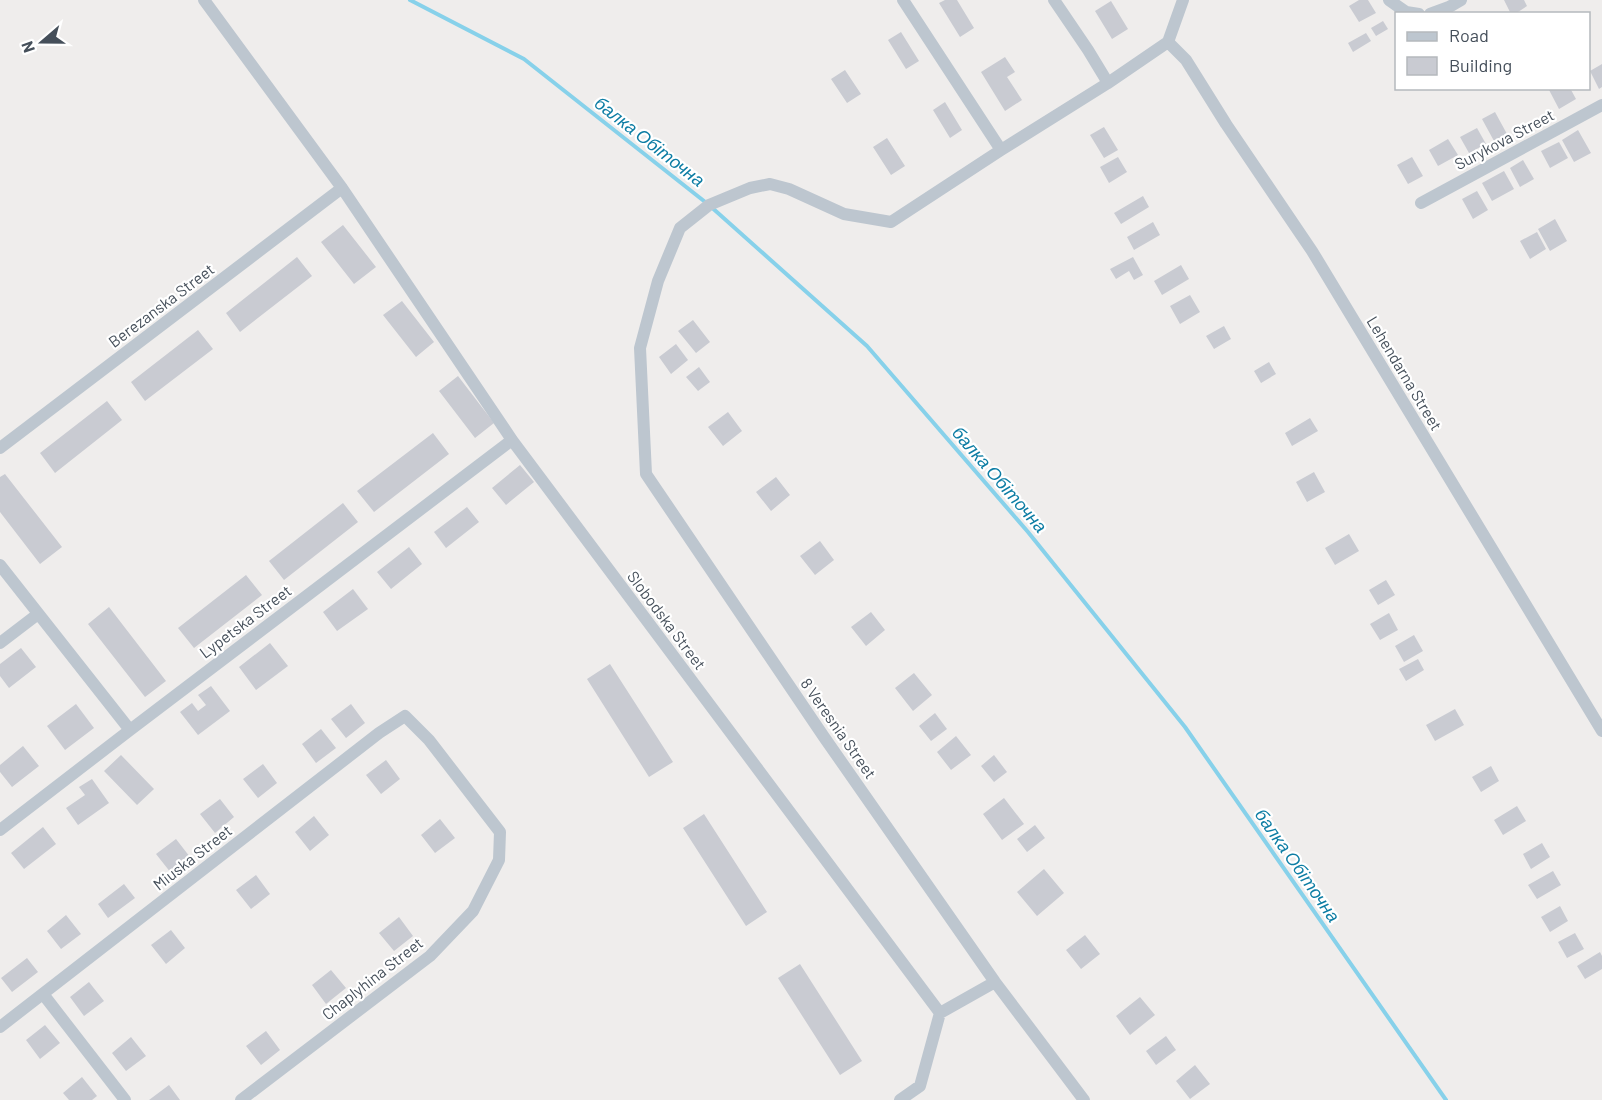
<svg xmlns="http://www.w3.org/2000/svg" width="1602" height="1100" viewBox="0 0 1602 1100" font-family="Barlow,sans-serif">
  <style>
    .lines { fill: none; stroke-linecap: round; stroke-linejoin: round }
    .stream { stroke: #87d1ea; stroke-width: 4 }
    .building { fill: #c9cbd2 }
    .street { stroke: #bdc6cf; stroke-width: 12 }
    .labels { text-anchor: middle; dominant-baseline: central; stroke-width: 4.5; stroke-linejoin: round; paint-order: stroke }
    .street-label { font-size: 16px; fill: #454f5a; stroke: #fff }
    .water-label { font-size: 18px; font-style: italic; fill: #0d7da4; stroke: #fff }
  </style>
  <rect width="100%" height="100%" fill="#efedec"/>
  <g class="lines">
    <!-- stream -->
    <path class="stream" d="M410,0L524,59L709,205L867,346L1028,532L1185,727L1446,1100"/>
  </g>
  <!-- building -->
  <path class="building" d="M945,0H957L974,28L960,37L939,3Z
    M1359,0H1368L1376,13L1359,22L1349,6Z
    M1504,0H1524L1527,6L1515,14H1511Z
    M1111,1L1128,29L1112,39L1095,11Z
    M1383,21L1388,29L1376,36L1371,28Z
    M901,32L919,61L906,69L888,40Z
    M1366,33L1371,41L1353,52L1348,43Z
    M1005,57L1015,72L1007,77L1022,100L1005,111L981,72Z
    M1602,64V87L1599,89L1590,71Z
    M845,70L861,94L847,103L831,79Z
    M1548,88H1570L1576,99L1559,109Z
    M945,102L962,130L950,138L933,110Z
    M1495,112L1507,134L1494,141L1482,119Z
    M1104,127L1118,150L1104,158L1090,135Z
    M1477,128L1486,144L1469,153L1460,137Z
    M1578,130L1591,153L1574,162L1562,140Z
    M887,138L905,166L891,175L873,147Z
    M1448,139L1458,155L1438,166L1429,150Z
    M1559,142L1568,158L1550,168L1541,151Z
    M1118,157L1127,172L1109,183L1100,167Z
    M1412,157L1423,176L1408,184L1397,165Z
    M1523,160L1534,179L1520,187L1510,168Z
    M1504,171L1514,189L1492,201L1482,183Z
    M1477,191L1488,210L1473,219L1462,199Z
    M1143,196L1149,207L1121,224L1114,213Z
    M1555,219L1567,241L1550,251L1538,229Z
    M1153,222L1160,235L1134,250L1127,237Z
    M343,225L376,267L354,284L321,242Z
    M1537,232L1546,249L1530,259L1520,241Z
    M297,257L312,276L240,332L226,313Z
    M1133,257L1143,275L1134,280L1129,271L1116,279L1110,269Z
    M1181,265L1189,279L1162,295L1154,281Z
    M1190,295L1200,312L1180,324L1170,306Z
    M402,301L434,342L416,357L383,315Z
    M693,320L710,342L696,353L678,331Z
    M1224,326L1231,339L1214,349L1206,336Z
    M198,330L213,349L145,401L131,382Z
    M676,344L688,360L671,374L659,357Z
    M1269,362L1276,374L1261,383L1254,371Z
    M699,367L710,382L698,391L686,377Z
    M458,376L494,423L475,438L439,391Z
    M107,401L122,420L55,473L40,453Z
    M728,412L742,431L723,446L708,427Z
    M1310,418L1318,431L1292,446L1285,433Z
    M433,433L449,454L374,512L357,491Z
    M520,465L534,482L506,505L492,488Z
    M1314,472L1325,492L1307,502L1296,482Z
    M5,474L62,547L40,564L0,512V477Z
    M776,477L790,495L771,511L756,492Z
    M343,503L358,522L284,580L269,561Z
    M467,507L479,522L446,548L434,532Z
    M1349,534L1359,551L1335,565L1325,548Z
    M820,541L834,560L815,575L800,556Z
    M409,547L422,564L391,589L377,572Z
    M246,575L262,595L194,648L178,628Z
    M1386,580L1395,595L1378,605L1369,590Z
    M353,589L368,609L337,631L323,612Z
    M109,607L166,681L145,697L88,624Z
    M871,612L885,630L866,646L851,627Z
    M1389,613L1398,630L1380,640L1370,624Z
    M1414,635L1423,651L1404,662L1395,646Z
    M270,643L288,666L256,690L239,667Z
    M21,648L36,667L9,688L0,676V664Z
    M1418,659L1424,670L1406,681L1399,669Z
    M610,664L673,762L649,777L587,679Z
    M914,673L932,695L913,711L895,688Z
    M211,686L230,711L198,735L180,712L192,703L198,711L206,705L198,695Z
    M76,704L94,728L65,750L47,726Z
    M351,704L365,723L346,738L331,719Z
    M1455,709L1464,725L1435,741L1426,725Z
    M935,713L947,729L931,741L919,726Z
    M321,729L336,748L316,763L302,744Z
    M956,736L971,755L951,770L937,752Z
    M23,746L39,766L12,787L0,772V765Z
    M121,755L154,789L137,805L104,771Z
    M994,755L1007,772L994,782L981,766Z
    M386,760L400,779L381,794L366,775Z
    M263,764L277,783L258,798L243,779Z
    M1491,766L1499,781L1481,792L1472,777Z
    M92,779L109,803L78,825L66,808L85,795L79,787Z
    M1004,798L1024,824L1002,840L983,814Z
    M220,799L234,817L215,833L200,814Z
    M1517,806L1526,821L1503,835L1494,820Z
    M704,814L767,912L746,926L683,828Z
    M314,816L329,835L310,851L295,832Z
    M440,819L455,838L435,853L421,835Z
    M1035,825L1045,838L1027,852L1017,839Z
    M43,827L56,844L24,869L11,853Z
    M176,839L190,857L171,873L156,854Z
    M1542,843L1550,857L1531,869L1523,854Z
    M1044,869L1064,893L1037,916L1017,892Z
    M1553,871L1561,885L1537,899L1528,885Z
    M256,875L270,894L251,909L236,890Z
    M124,884L135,898L108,918L98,904Z
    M1560,906L1568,921L1550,932L1541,917Z
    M66,915L81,934L61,949L47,931Z
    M399,917L413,936L394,951L379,933Z
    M171,930L185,948L166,964L151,945Z
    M1575,933L1584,949L1567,958L1558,942Z
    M1085,935L1100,954L1081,969L1066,950Z
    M1600,952L1602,956V969L1585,979L1577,966Z
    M27,958L38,972L12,992L1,978Z
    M800,964L862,1061L840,1075L778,978Z
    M331,970L346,988L326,1004L312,985Z
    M89,982L104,1001L84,1016L70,997Z
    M1140,997L1155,1015L1130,1035L1116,1016Z
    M45,1025L60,1043L40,1059L26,1040Z
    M266,1031L280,1050L261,1065L246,1046Z
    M1166,1036L1176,1050L1156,1065L1146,1051Z
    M131,1037L146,1056L126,1071L112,1053Z
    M1195,1065L1210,1084L1190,1099L1176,1081Z
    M82,1077L97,1096L92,1100H69L63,1093Z
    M169,1085L180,1100H149Z"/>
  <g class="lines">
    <!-- street -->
    <path class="street" d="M204,0L342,188L512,440L940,1013L995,982
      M903,0L1001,150
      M1054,0L1088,50L1108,83
      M1389,0L1406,12L1419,14
      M1430,14L1449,7L1461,0
      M1168,42L1186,60L1226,124L1312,251L1602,731
      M1421,203L1602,105
      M0,448L342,188
      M0,565L130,730
      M0,643L38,614
      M0,830L130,730L512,440
      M43,994L125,1100
      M0,1027L379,733L405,716L429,740L500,832L499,860L473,911L430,956L241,1100
      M900,1100L920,1086L940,1013
      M1084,1100L995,982L824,737L646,474L640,348L658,281L680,228L709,205L750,188L770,184L789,189L844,214L891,222L1001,150L1108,83L1168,42L1183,0"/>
  </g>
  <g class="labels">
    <!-- street labels -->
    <g class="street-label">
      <text transform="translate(1504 139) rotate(-28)">Surykova Street</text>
      <text transform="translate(161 305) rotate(-37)">Berezanska Street</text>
      <text transform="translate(1405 373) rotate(59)">Lehendarna Street</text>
      <text transform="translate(667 620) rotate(53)">Slobodska Street</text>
      <text transform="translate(245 621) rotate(-37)">Lypetska Street</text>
      <text transform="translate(839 728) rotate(55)">8 Veresnia Street</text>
      <text transform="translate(192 857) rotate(-38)">Miuska Street</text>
      <text transform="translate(372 978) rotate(-38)">Chaplyhina Street</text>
    </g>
    <!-- water labels -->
    <g class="water-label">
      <text transform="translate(650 141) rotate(38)">балка Обіточна</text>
      <text transform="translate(1000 479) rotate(49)">балка Обіточна</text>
      <text transform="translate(1298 865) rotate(55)">балка Обіточна</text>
    </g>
  </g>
  <!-- legend -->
  <rect x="1395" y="12" width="195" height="78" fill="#ffffff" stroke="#b5b9bd" stroke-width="1.5"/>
  <rect x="1407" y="32" width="30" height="9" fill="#bdc6cf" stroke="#b5b9bd" stroke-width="1.5"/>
  <text x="1449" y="42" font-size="18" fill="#454f5a">Road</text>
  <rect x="1407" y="57" width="30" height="18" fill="#c9cbd2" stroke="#b5b9bd" stroke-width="1.5"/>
  <text x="1449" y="72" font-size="18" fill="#454f5a">Building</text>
  <!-- north arrow -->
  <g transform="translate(42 42) rotate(250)" stroke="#ffffff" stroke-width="4.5" paint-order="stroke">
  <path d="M0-4.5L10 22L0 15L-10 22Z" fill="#454f5a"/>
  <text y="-9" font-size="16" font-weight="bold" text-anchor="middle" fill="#454f5a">N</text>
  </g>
</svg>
